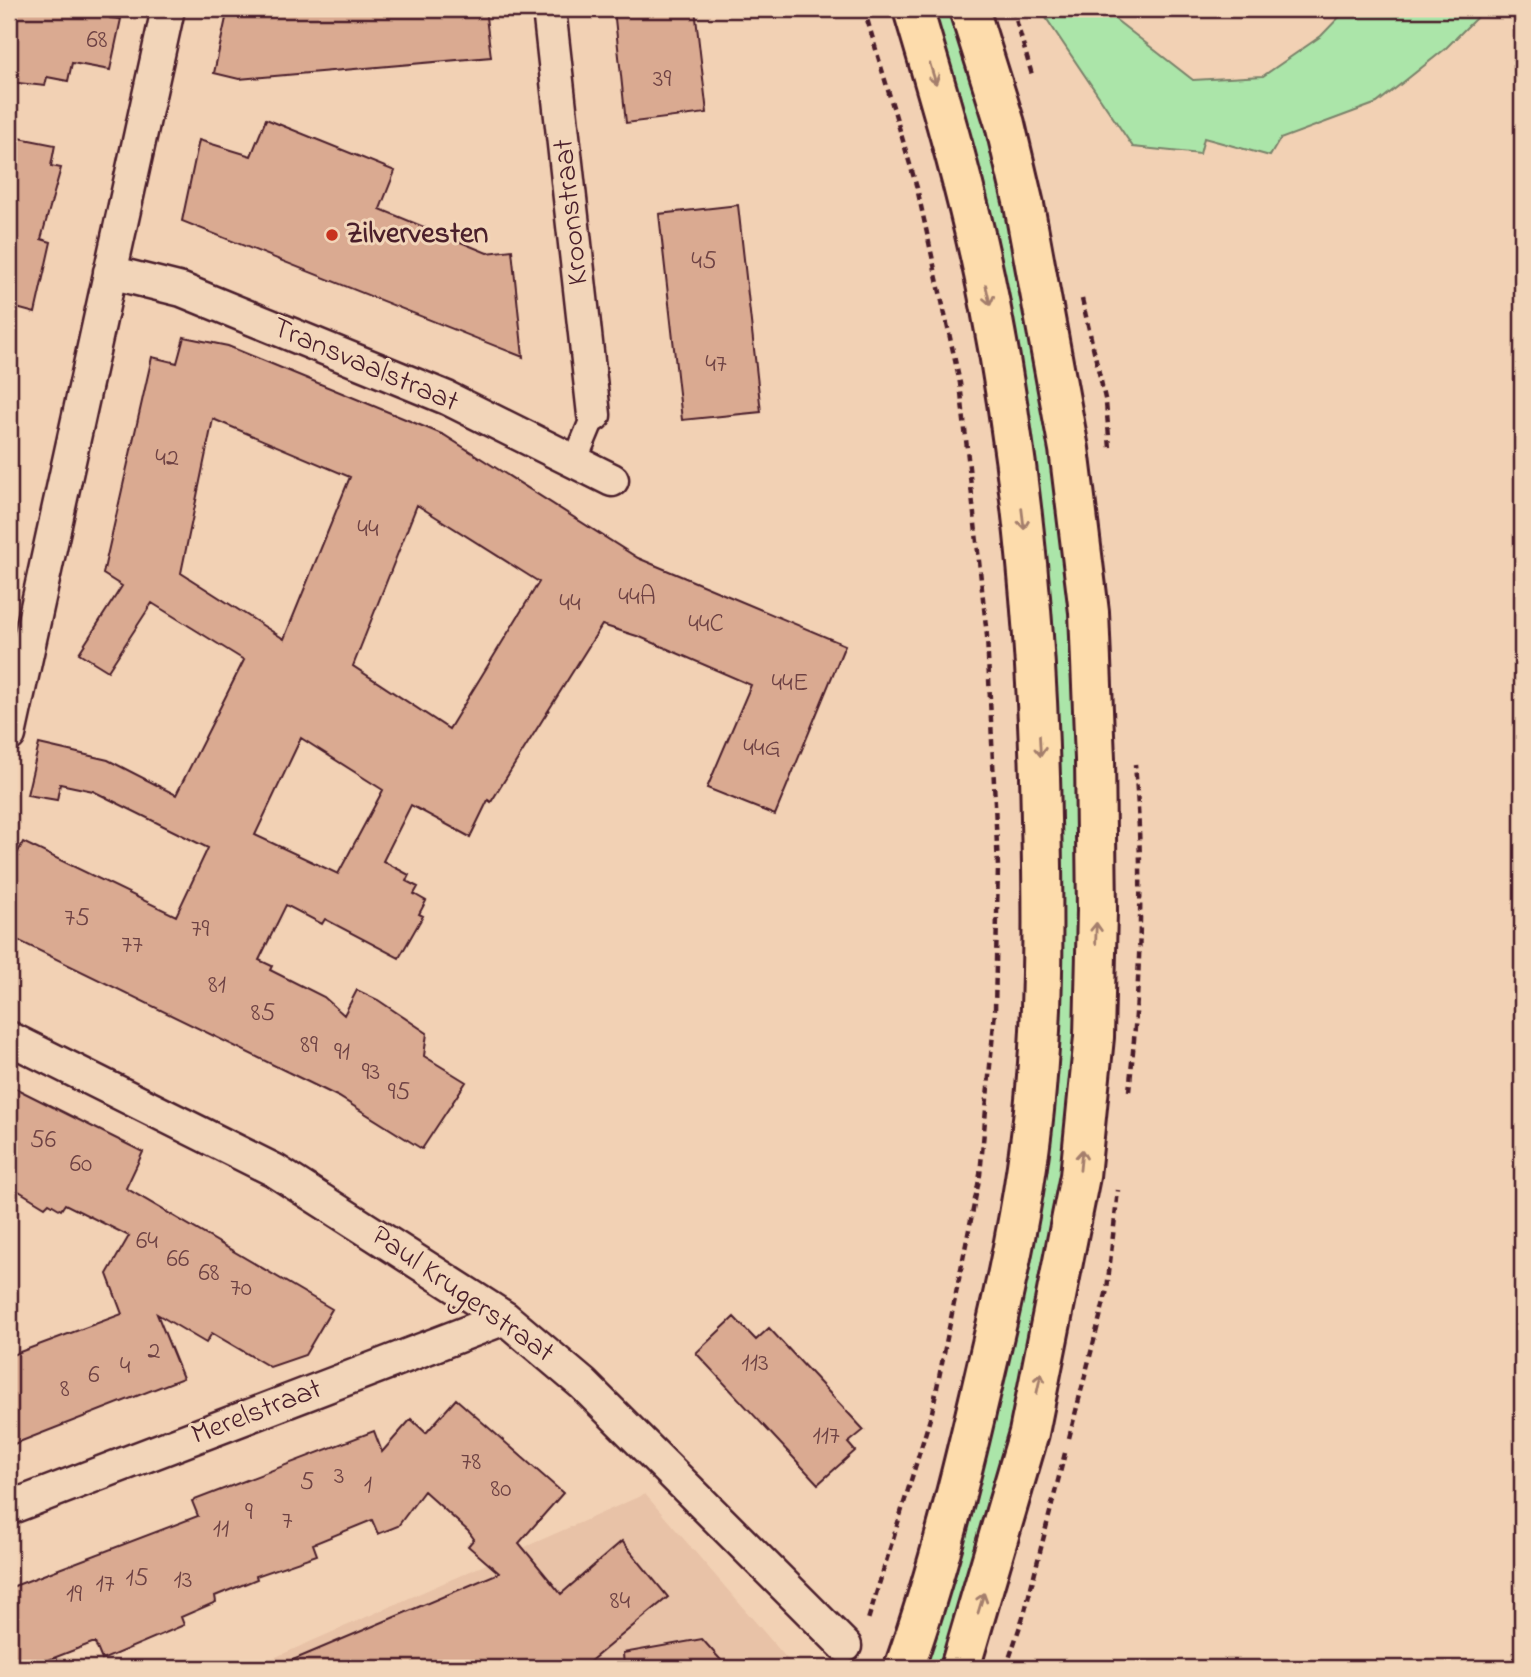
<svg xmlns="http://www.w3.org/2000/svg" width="1531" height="1677" viewBox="0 0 1531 1677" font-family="'Indie Flower',sans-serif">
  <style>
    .built { fill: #e8c2a7 }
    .green { fill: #abe5a9; stroke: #7a826a; stroke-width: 2 }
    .building { fill: #daaa91; stroke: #4a1f2b; stroke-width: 2; fill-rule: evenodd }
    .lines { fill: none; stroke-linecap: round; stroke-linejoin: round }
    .pedestrian-casing { stroke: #4a1f2b; stroke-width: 28 }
    .minor-casing { stroke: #4a1f2b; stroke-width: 37 }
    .primary-casing { stroke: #4a1f2b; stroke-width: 44 }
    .path { stroke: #4a1f2b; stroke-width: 4.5; stroke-dasharray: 7 5; stroke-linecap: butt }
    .pedestrian { stroke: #f2d5b9; stroke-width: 23 }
    .minor { stroke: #f2d5b9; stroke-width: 32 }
    .primary { stroke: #fddcac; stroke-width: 38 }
    .oneway { stroke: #a47e6c }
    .poi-dot { fill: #c8321e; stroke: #f2d5b9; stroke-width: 2.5 }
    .labels { text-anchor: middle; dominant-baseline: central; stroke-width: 6; stroke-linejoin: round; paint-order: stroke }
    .number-label { font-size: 26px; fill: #6e4244 }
    .street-label { font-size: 30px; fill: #4a1f2b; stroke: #f2d5b9 }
    .poi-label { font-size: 30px; font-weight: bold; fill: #4a1f2b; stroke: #f2d5b9; text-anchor: start }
  </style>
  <rect width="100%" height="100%" fill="#f2d1b4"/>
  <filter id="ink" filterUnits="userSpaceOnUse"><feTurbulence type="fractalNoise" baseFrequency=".0143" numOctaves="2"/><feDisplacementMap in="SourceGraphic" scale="14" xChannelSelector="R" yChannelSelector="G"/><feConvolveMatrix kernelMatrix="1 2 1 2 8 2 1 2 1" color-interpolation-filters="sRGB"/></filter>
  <g filter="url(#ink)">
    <!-- built -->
    <path class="built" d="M645,1494L795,1668H251Z"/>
    <!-- green -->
    <path class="green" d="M920,9H960L979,68L1078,595L1093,907L1073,1171L1017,1430L949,1668H918L1036,1167L1043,605Z
      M1040,9H1102L1193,80L1263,76L1321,36L1347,9H1485L1445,49L1377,103L1280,139L1270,156L1204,138L1200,154L1133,147Z"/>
    <!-- building -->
    <path class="building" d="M9,9H111L110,18L121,19L110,70L72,63L68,81L47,77L45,86L9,82Z
      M228,9H485L491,57L239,79L214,73Z
      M614,9H695L707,113L626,123Z
      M266,119L395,171L380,209L487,253L512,250L523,357L182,221L199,140L251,156Z
      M9,136L55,145L51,166L61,168L41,239L51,242L35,313L9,306Z
      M738,205L761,412L682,420L659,214Z
      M184,337L228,346L444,435L638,558L845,645L775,815L707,788L751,685L640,637L602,625L491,802L488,800L470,837L411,805L383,861L409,875L406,881L418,887L414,894L426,901L419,914L423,916L399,958L325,919L322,924L286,905L259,960L272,966L270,970L324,997L344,1015L357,990L378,1000L427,1033L424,1056L466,1082L422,1149L339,1097L9,936V880L12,864L23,842L176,916L208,848L93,791L60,784L57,800L27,795L39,744L108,760L176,795L244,660L152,603L108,671L79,653L122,586L103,574L152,357L177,363ZM213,419L350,477L284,639L181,573ZM417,505L539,582L449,729L353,666ZM301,738L383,790L338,874L255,835Z
      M9,1085L143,1152L126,1188L332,1309L305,1355L270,1367L212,1333L206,1343L157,1314L183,1378L9,1446V1356L122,1314L107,1274L129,1236L65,1204L61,1210L49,1203L45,1207L9,1185Z
      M734,1317L756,1340L769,1328L864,1430L848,1443L855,1451L818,1484L696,1353Z
      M456,1399L563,1493L519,1543L561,1594L622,1541L668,1597L582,1668H274L499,1573L468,1546L474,1539L468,1531L424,1491L398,1526L378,1534L372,1520L313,1544L317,1555L256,1576L257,1579L215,1596L216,1602L181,1617L184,1625L102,1660L95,1643H92L28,1668H9V1588L198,1516L192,1501L374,1431L382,1452L411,1419L426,1433Z
      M702,1639L728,1668H624L623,1653Z"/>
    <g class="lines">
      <!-- pedestrian casing -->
      <g class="pedestrian-casing">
        <path id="pedestrian" d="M574,463L594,415"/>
      </g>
      <!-- minor casing -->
      <g class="minor-casing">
        <path id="minor" d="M549,9L594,415
          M110,272L182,290L447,398L612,480
          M9,735L168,9
          M9,1038L274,1170L505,1318L583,1384L845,1646
          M9,1508L505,1318"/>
      </g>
      <!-- primary casing -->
      <g class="primary-casing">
        <path id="primary" d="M904,1668C938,1572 962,1473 985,1374C1001,1306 1017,1236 1027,1166C1044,1052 1044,934 1041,819C1038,646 1023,474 990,304C971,205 942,106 913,9
          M960,1668L1029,1433L1080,1176L1094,1037L1097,911L1095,759L1089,612L1069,449L1024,205L1005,124L969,9"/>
      </g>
      <!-- path -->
      <path class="path" d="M864,9L917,188L960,383L987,636L998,867L995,1011L980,1175L932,1412L868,1620
        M1013,9L1032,75
        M1082,299L1106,403L1110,448
        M1129,1091C1141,983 1144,872 1135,764
        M1069,1438L1107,1290L1118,1190
        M1006,1668L1025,1611L1065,1453"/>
      <!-- pedestrian -->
      <use href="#pedestrian" class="pedestrian"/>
      <!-- minor -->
      <use href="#minor" class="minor"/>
      <!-- primary -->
      <use href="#primary" class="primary"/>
    </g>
    <!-- one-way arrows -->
    <defs><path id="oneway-shaft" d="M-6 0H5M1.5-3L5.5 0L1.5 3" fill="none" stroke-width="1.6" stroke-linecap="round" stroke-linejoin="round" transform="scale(1.75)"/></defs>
    <g class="oneway">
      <use href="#oneway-shaft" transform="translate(933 74) rotate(73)"/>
      <use href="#oneway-shaft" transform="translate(988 295) rotate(77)"/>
      <use href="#oneway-shaft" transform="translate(1023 519) rotate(83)"/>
      <use href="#oneway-shaft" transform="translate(1040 746) rotate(87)"/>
      <use href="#oneway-shaft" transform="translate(1096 933) rotate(-88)"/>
      <use href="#oneway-shaft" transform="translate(1081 1160) rotate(-84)"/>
      <use href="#oneway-shaft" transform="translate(1039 1383) rotate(-78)"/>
      <use href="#oneway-shaft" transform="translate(981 1603) rotate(-73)"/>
    </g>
  </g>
  <!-- markers -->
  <circle class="poi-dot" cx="332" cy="235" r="7"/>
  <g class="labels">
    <!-- number labels -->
    <g class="number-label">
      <text x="97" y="41">68</text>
      <text x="662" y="80">39</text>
      <text x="704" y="262">45</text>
      <text x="716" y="365">47</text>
      <text x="167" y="459">42</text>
      <text x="368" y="530">44</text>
      <text x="637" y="598">44A</text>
      <text x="570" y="604">44</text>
      <text x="706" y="625">44C</text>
      <text x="790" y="684">44E</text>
      <text x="762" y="749">44G</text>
      <text x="77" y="919">75</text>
      <text x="200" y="930">79</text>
      <text x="132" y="946">77</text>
      <text x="217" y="986">81</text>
      <text x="263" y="1014">85</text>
      <text x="309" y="1046">89</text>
      <text x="342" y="1053">91</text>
      <text x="371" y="1073">93</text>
      <text x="399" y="1093">95</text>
      <text x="43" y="1141">56</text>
      <text x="81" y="1165">60</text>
      <text x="147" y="1242">64</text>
      <text x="178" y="1260">66</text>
      <text x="209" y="1274">68</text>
      <text x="241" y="1289">70</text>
      <text x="154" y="1352">2</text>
      <text x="755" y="1364">113</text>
      <text x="125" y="1367">4</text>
      <text x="94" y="1376">6</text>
      <text x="65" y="1390">8</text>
      <text x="826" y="1437">117</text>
      <text x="471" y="1463">78</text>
      <text x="339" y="1477">3</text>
      <text x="307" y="1483">5</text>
      <text x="368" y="1486">1</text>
      <text x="501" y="1490">80</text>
      <text x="249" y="1513">9</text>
      <text x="287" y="1522">7</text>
      <text x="221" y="1530">11</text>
      <text x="137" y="1579">15</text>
      <text x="183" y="1581">13</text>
      <text x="105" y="1585">17</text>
      <text x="74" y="1595">19</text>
      <text x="620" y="1602">84</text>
    </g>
    <!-- street labels -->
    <g class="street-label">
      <text transform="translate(572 212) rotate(-96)">Kroonstraat</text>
      <text transform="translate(365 366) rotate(23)">Transvaalstraat</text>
      <text transform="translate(462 1295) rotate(35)">Paul Krugerstraat</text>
      <text transform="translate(257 1413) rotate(-21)">Merelstraat</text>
    </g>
    <!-- poi labels -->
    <g class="poi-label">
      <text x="346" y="235">Zilvervesten</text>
    </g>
  </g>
  <!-- margin -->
  <rect width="1531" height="1677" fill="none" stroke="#f2d5b9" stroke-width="35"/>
  <rect x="18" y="18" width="1496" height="1642" fill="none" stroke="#4a1f2b" stroke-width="2.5" filter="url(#ink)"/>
</svg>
